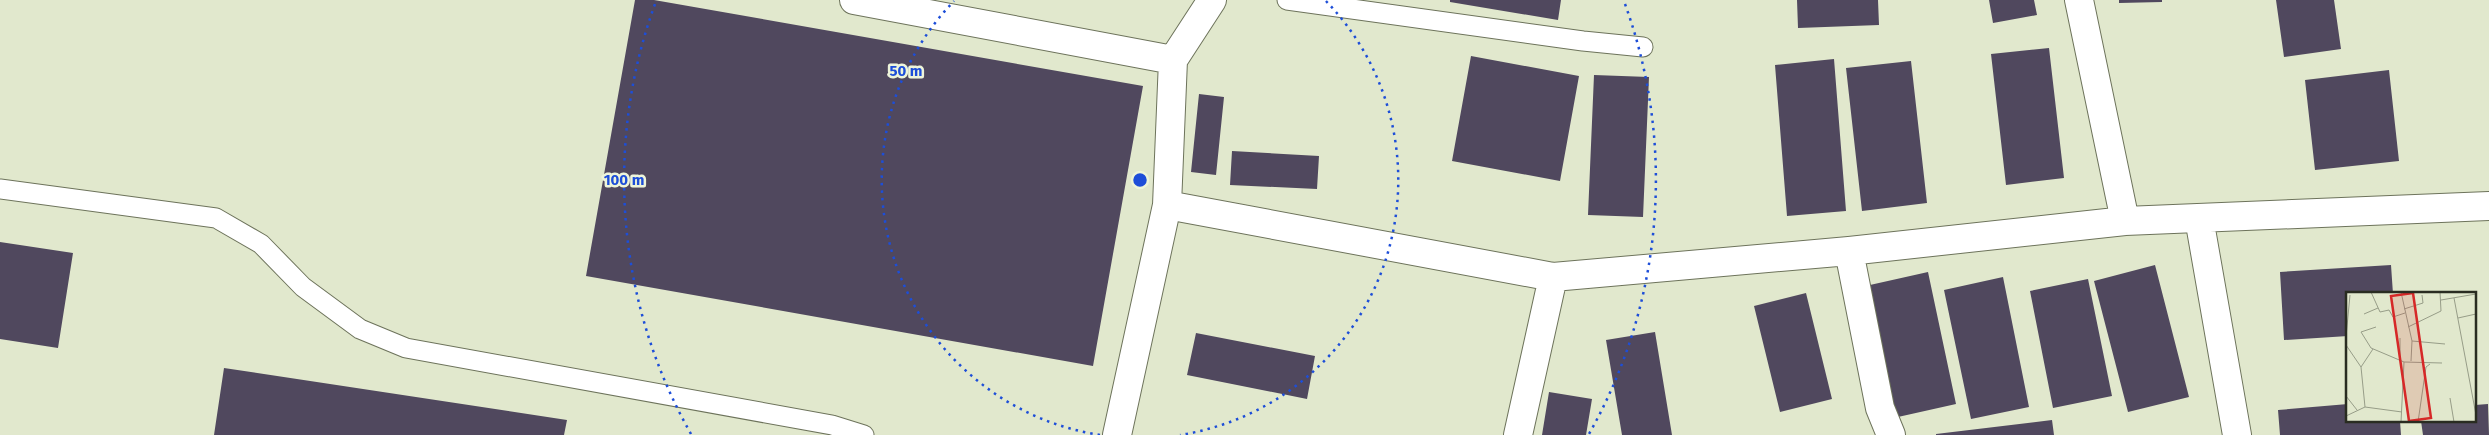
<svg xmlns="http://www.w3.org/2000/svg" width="2489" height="435" viewBox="0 0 2489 435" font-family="'Fira Sans',sans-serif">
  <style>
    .building { fill: #50485e }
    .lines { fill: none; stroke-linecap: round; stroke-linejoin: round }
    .lane-casing { stroke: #6d735b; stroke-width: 21 }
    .street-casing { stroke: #6d735b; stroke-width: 30 }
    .lane { stroke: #fff; stroke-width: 19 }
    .street { stroke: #fff; stroke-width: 28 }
    .ring { fill: none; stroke: #1d4ed8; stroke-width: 2.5; stroke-dasharray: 2.5 5 }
    .inset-road { fill: none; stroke: #979d88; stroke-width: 1 }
    .view { fill: #d62828; fill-opacity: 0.15; stroke: #d62828; stroke-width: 2.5 }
    .inset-edge { fill: none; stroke: #292c21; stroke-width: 2.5 }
    .centre { fill: #1d4ed8; stroke: #eef5da; stroke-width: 2.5 }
    .ring-label { font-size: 15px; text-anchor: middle; font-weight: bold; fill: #1d4ed8; stroke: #eef5da; stroke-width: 5; stroke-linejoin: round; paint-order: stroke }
  </style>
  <rect width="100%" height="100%" fill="#e1e8cd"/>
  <!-- building -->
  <path class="building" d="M635,0H654L1143,86L1093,366L586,276Z
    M1450,0H1561L1558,20L1450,2Z
    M1797,0H1878L1879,25L1798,28Z
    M1989,0H2034L2037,15L1993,23Z
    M2119,0H2162V2L2119,3Z
    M2276,0H2334L2341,49L2284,57Z
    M2049,48L2064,178L2006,185L1991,54Z
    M1471,56L1579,76L1560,181L1452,161Z
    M1834,59L1846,211L1787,216L1775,65Z
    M1911,61L1927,203L1862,211L1846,68Z
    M2389,70L2399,161L2315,170L2305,80Z
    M1594,75L1649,77L1643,217L1588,215Z
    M1199,94L1224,97L1216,175L1191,172Z
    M1232,151L1319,156L1317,189L1230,185Z
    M0,242L73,253L58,348L0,339Z
    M2155,265L2189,397L2128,412L2094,281Z
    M2391,265L2393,294H2348V336L2284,340L2280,272Z
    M1928,272L1956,404L1889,419L1861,287Z
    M2003,277L2029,407L1971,419L1944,290Z
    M2088,279L2112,396L2053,408L2030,291Z
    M1806,293L1832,399L1780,412L1754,306Z
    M1655,332L1672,435H1622L1606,340Z
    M1196,333L1315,356L1307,399L1187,375Z
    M224,368L567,420L564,435H214Z
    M1549,392L1592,399L1586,435H1542Z
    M2348,404V421H2400L2401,435H2280L2278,410Z
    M2488,404L2489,435H2423L2421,421H2475V405Z
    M2052,420L2054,435H1936V434Z"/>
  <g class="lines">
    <!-- lane casing -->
    <g class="lane-casing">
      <path id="lane" d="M1287,0L1583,41L1643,47
        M0,189L216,218L261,244L303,287L360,329L406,348L832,425L864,435"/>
    </g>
    <!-- street casing -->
    <g class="street-casing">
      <path id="street" d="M854,0L1173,60
        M2079,0L2125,221
        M1167,205L1553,277L1849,251L2125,221L2489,206
        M2199,218L2237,435
        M1849,251L1880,408L1891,435
        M1117,435L1167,205L1173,60L1212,0
        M1518,435L1553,277"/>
    </g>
    <!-- lane -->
    <use href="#lane" class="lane"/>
    <!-- street -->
    <use href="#street" class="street"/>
  </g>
  <!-- distance rings -->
  <g class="ring">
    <path d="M1100 435A258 258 0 0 1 954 1M1326 1A258 258 0 0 1 1180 435"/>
    <path d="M691 434A516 516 0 0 1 655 4M1625 4A516 516 0 0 1 1589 434"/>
  </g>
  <!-- overview -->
  <g transform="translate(2346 292)">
    <rect width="130" height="130" fill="#e1e8cd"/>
    <path class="inset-road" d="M25,0L34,20L43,18L47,25L59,21M55,0L66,49L65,69M108,6L130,123M95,8L130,2M58,17L77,11L76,3M18,22L32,16M112,26L130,22M30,35L15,40L25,56L58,70L96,71M62,35L95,19L94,0M0,45L4,3M54,46V68M66,49L99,52M0,53L15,75L19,115M15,75L27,57M0,104L11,118M104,106L108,130M0,124L19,115L56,120M55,130L58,70M72,130L80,75L84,72"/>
    <path class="view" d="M67,1L85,126L63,129L45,4Z"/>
    <rect width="130" height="130" class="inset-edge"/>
  </g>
  <circle cx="1140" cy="180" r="8" class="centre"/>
  <g class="ring-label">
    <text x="906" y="76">50 m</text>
    <text x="624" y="185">100 m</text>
  </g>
</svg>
